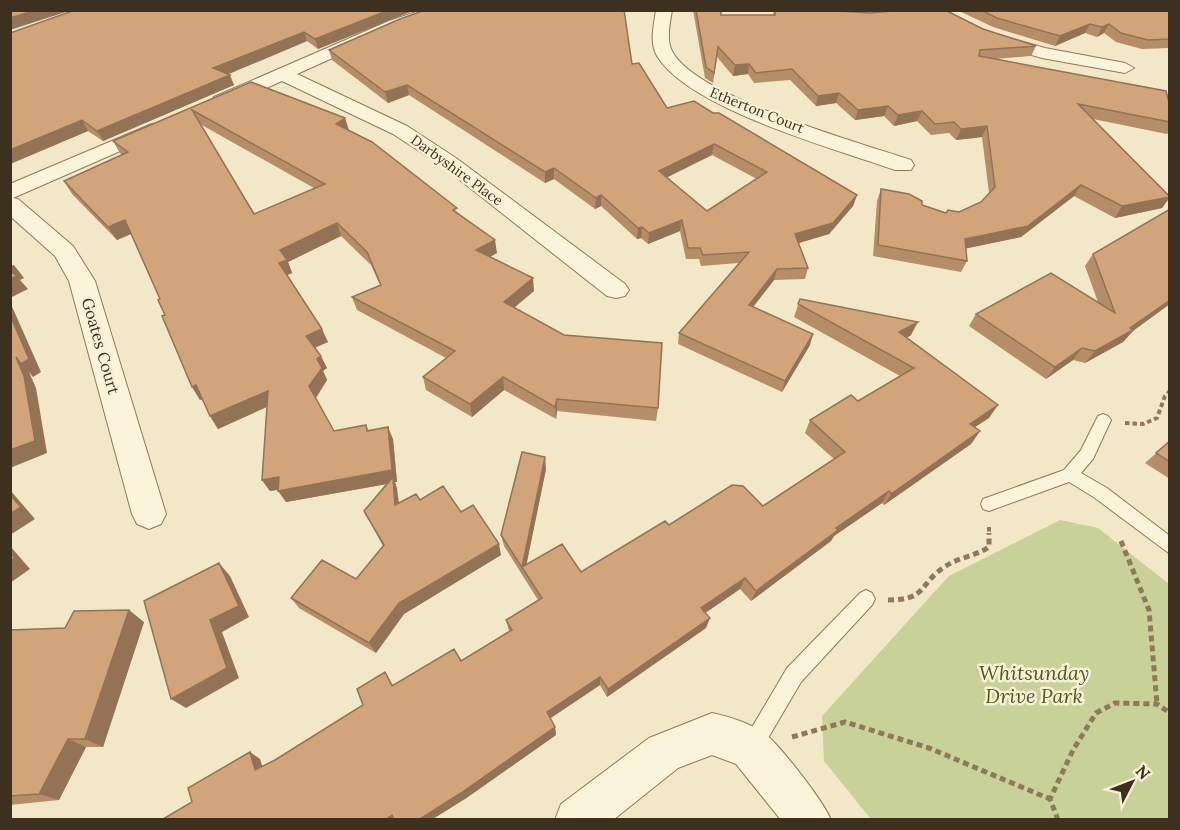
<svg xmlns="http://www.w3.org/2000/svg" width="1180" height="830" viewBox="0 0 1180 830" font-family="Lora,serif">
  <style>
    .green { fill: #c7d198 }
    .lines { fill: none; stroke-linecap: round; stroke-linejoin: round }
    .lane-casing { stroke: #8f795a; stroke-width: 2 }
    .street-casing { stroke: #8f795a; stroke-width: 2 }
    .path-far1 { stroke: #8f795a; stroke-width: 4; stroke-dasharray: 4.5 3; stroke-linecap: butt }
    .path { stroke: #8f795a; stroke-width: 5; stroke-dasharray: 6 4; stroke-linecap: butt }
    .lane { fill: #fbf4da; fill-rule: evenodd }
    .street { fill: #fbf4da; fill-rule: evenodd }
    .wall { fill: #b58d68; fill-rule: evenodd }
    .shaded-wall { fill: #937355 }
    .building { fill: #d2a479; stroke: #937355; stroke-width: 1.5; fill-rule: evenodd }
    .labels { text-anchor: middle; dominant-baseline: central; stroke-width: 5; stroke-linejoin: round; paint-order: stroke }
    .far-street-label { font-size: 14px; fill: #3e301e; stroke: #f8f1d6 }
    .street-label { font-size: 16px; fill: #3e301e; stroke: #f8f1d6 }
    .near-park-label { font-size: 20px; font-style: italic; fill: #4a5c23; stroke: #f8f1d6 }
  </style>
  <rect width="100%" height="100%" fill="#f2e7c6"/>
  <!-- green -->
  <path class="green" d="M1060,520L1098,528L1169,584V819H871L824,761L822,716L949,576Z"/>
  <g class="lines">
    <!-- lane casing -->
    <g class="lane-casing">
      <path id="lane" d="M1103,414L1108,416L1111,420L1093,459L1081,473L1107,488L1170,536V554L1095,498L1069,482L989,511L983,509L981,504L983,499L1064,470L1081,450L1098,416Z
        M866,590L872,593L875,599L872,605L801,682L758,755L751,758L744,755L741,748L744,741L787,668L860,593Z"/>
    </g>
    <!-- street casing -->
    <g class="street-casing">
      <path id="street" d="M422,10H448L401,27L297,74L407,126L456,158L625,284L629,290L625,296L616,298L607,296L442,166L393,134L282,81L228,105H214L212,101L214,97L389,21Z
        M656,10H672C670,23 666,39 672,51C695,97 860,143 911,160L914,165L911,170H895C836,149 689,109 657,56C649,42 654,25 656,10Z
        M996,34L1045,48L1125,63L1134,68L1125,73L1042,58L990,43L988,39L990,35Z
        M152,124L159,126L162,130L159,134L13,198L18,199L73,246L95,281L166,514L161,524L149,529L137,524L132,514L69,281L55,256L10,216V184Z
        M712,713C730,717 750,723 765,734C780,745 824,802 831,820H781L736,764L712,755L678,768L613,820H555L561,804L649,738Z"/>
    </g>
    <!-- path-far1 -->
    <path class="path-far1" d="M1125,423L1143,424L1157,418L1165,396L1170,391
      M989,527V535"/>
    <!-- path -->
    <path class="path" d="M1121,541L1149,610L1157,704
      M888,600C929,600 918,583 946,566C959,557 976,556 989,547V533
      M792,737L845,722L929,748L1050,799
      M1058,820L1050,799L1073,750L1096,713L1115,703L1157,704L1170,713"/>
    <!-- lane -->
    <use href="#lane" class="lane"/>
    <!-- street -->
    <use href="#street" class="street"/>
  </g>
  <!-- wall -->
  <path class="wall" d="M415,10L318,49L307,41L228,74L234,85L103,141L88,131L10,164V33Z
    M693,10H721V15H773L774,10H821L983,29L1036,46L1031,56L995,59L1170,106V130L1167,134L1093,119L1170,196V197L1162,208L1115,218L1074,196L1021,237L966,248L967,261L961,272L873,256L877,201L881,189L922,205L946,213L959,212L981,202L989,193L982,137L956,140L949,133L931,135L917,121L894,126L884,116L855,120L836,103L816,106L790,80L754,83L748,74L733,76L717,57L713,83L705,78Z
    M957,10H1170V48L1142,49L1116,42L1104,33L1097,37L1085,33L1055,46L993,27Z
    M329,50L632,64L667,108L713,113L857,195L853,206L829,234L799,243L808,268L805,279L774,280L753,307L810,345L782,392L678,344L679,333L739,263L701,266L699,259H686L680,231L648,244L641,238L637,239L601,206L595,209L554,179L545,183L409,95L388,103L332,60ZM712,155L757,179L707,211L666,177Z
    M251,82L345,118L349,130L458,213L497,253L490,257L534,291L514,308L658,408L656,421L557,411L556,419L504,390L472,417L426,390L423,377L446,358L357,310L352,297L380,285L371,265L341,236L288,262L292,273L287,275L328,342L315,347L327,368L323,371L327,380L316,398L334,431L366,425L369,431L393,439L397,482H395L397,489L399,503L420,500L461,512L501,555L404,614L376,653L299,608L291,598L356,579L383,546L364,511L386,484L286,502L278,490L270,491L262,480L267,407L218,429L210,416L202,399L200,400L165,315L160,299L131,234L117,240L72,194L64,181L122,155L120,153L113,141ZM200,124L314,188L254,214Z
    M1093,254L1133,331L1123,342L1085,363L1073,360L1046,379L969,326L976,314L1098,302L1085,266Z
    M800,299L911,335L907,338L989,418L975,427L980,431L971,444L884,505L882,503L834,536L831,541L751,601L740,589L705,613L706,628L607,697L600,685L550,718L555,727L556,735L465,799L192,802L260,759L262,766L275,760L363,705L385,672L393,685L461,661L509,631L506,620L538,600L504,546L501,535L546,469L526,564L581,572L669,525L763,506L834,459L805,433L810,420L858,401L900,376L794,317Z
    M1170,441V479L1145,463Z
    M144,622L103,747H86L59,800L10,805V630L65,628Z"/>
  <!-- shaded-wall -->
  <path class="shaded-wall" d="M36,10H72L10,30V18Z
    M389,10H415L318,49L315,39Z
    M1090,24L1085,33L1055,46L1060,36Z
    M1109,24L1104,33L1097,37L1102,27Z
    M304,32L307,41L217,79L213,68Z
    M749,64L748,74L733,76L735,65Z
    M230,75L234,85L103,141L97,131Z
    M407,85L409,95L388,103L385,92Z
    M839,93L836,103L816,106L818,96Z
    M888,106L884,116L855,120L858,110Z
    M922,111L917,121L894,126L898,115Z
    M345,118L349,131L336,124Z
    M82,120L88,131L10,164V150Z
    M987,126L982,137L956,140L961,129Z
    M714,144L712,155L658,182L659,171Z
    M554,168V179L545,183V172Z
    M1081,185L1074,196L1021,237L959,250L965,239Z
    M601,195V206L595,209L596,198Z
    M857,195L853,206L829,234L792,245L795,234Z
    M1170,197L1162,208L1115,218L1122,206Z
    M125,220L133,233L117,240L108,227Z
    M682,220L680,231L648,244L649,233Z
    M337,223L341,236L288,262L292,273L284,276L279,263L280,250Z
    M642,227L641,238L637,239L638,228Z
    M495,240L497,253L478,263L476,250Z
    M14,265L24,278L20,280L28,289L10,298V266Z
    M777,269L774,280L746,316L749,305Z
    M533,278L534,291L505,315L504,302Z
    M1170,300V304L1133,331L1123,342L1085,363L1095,351L1130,328Z
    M10,302L41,372L33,377L29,372L36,388L47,453L10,468V450L16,357L10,315Z
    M918,322L911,335L893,345L899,332Z
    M322,329L328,342L312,349L306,336Z
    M813,334L810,345L782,392L785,381Z
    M1082,348L1073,360L1046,379L1055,367Z
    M321,356L327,368L323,371L327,380L315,399L309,386L317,359Z
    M503,377L504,390L472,417L470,404Z
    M196,385L205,398L200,400L192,387Z
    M268,391L275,403L218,429L210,416Z
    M557,399V411L556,419L555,407Z
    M998,405L989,418L961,436L970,424Z
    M388,427L393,439L397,482H395L397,489L400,517L395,505L393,483L286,502L278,491Z
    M980,431L971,444L884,505L891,494Z
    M545,457L546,469L525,572L522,567Z
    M279,477L286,488L270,491L262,480Z
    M10,490L35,519L10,535Z
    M889,491L882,503L834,536L831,541L751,601L756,591L836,528Z
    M499,544L501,555L404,614L376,653L369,643L399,603Z
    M10,546L30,569L10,583Z
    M219,563L230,576L249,617L222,632L239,678L186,708L171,699Z
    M745,578L740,589L698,618L701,608Z
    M129,610L144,622L103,747L85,739Z
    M710,618L706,628L607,697L608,689Z
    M600,677V685L548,720L547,712Z
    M555,727L556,735L465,799L433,819H420Z
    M68,739L86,747L59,800L39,794Z
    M250,752L260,759L265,776L255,770Z
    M392,815L398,819H386Z"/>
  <!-- building -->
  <path class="building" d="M10,10H36L10,18Z
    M75,10H389L315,39L304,32L213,68L230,75L97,131L82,120L10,150V33Z
    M425,10H624L632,64L639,63L667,108L694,101L713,113H719L857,195L833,223L795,234L808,268L777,269L749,305L813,334L785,381L679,333L749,252L703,255L700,248H688L682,220L649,233L642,227L638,228L601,195L596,198L554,168L545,172L407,85L385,92L329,50L400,19ZM714,144L767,172L707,211L659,171Z
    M696,10H721V15H775V10H821L870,13L904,10H945L983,29L1036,46L980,50L979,56L1166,91L1170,106V122L1078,104L1170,197L1122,206L1081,185L1028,226L965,239L967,261L878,245L881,189L909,194L922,201V205L946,213L948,210L959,212L981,202L995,187L987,126L961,129L954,122L935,124L922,111L898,115L888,106L858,110L839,93L818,96L792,69L756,73L749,64L735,65L718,47L714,73L706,67Z
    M981,10H1170V39L1148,40L1121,33L1109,24L1102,27L1090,24L1060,36L997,18Z
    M251,82L345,118L336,124L372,142L457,208L453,210L495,240L476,250L533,278L504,302L564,335L662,343L658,408L557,399L555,407L503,377L470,404L423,377L455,351L352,297L381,285L367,252L337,223L280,250L287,260L279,263L322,329L306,336L321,356L317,359L322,368L309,386L334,431L366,425L367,431L388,427L392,470L278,491L279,477L262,480L268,391L210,416L196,385L192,387L162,316L165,315L158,300L160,299L125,220L108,227L64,181L128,152L113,141ZM192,110L325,184L254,214Z
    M1170,209V300L1130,328L1133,330L1095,351L1082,348L1055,367L976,314L1051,273L1115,313L1093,254Z
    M10,271L17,276L10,279Z
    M800,299L918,322L899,332L998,405L970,424L980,431L891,494L889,491L836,528L838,530L756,591L745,578L701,608L710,618L608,689L600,677L547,712L555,727L461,793L420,819H394L392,815L386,819H163L192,802L188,788L250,752L255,770L275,760L363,705L357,689L385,672L392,686L454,649L461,661L512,630L506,620L542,598L501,535L522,452L545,457L522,567L562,544L581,572L665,521L669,525L732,485L743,486L763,506L845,452L810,420L851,395L858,401L914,368L798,304Z
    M10,315L29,359L21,364L16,357L24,376L35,441L10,450Z
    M1170,441V462L1156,453Z
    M393,477L395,505L416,494L420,500L443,486L461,512L473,505L499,544L399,603L369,643L291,598L322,560L356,579L384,545L364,511Z
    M10,495L21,507L10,514Z
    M10,553L15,558L10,561Z
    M219,563L239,606L210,620L227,668L171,699L144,601Z
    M129,610L85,739H68L39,794L10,796V630L65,628L74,611Z"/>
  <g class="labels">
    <!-- far-street labels -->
    <g class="far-street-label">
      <text transform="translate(757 110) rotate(22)">Etherton Court</text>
      <text transform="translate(457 170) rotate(36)">Darbyshire Place</text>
    </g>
    <!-- street labels -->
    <g class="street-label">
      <text transform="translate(101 346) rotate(74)">Goates Court</text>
    </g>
    <!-- near-park labels -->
    <g class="near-park-label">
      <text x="1034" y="672">Whitsunday<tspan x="1034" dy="23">Drive Park</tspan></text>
    </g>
  </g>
  <!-- border -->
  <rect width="1180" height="830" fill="none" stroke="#3e301e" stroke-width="24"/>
  <!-- north arrow -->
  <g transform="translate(1132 782) rotate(48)" stroke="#f8f1d6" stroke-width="4.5" paint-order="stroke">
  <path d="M0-4.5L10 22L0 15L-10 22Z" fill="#3e301e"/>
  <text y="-9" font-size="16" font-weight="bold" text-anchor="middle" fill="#3e301e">N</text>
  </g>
</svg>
